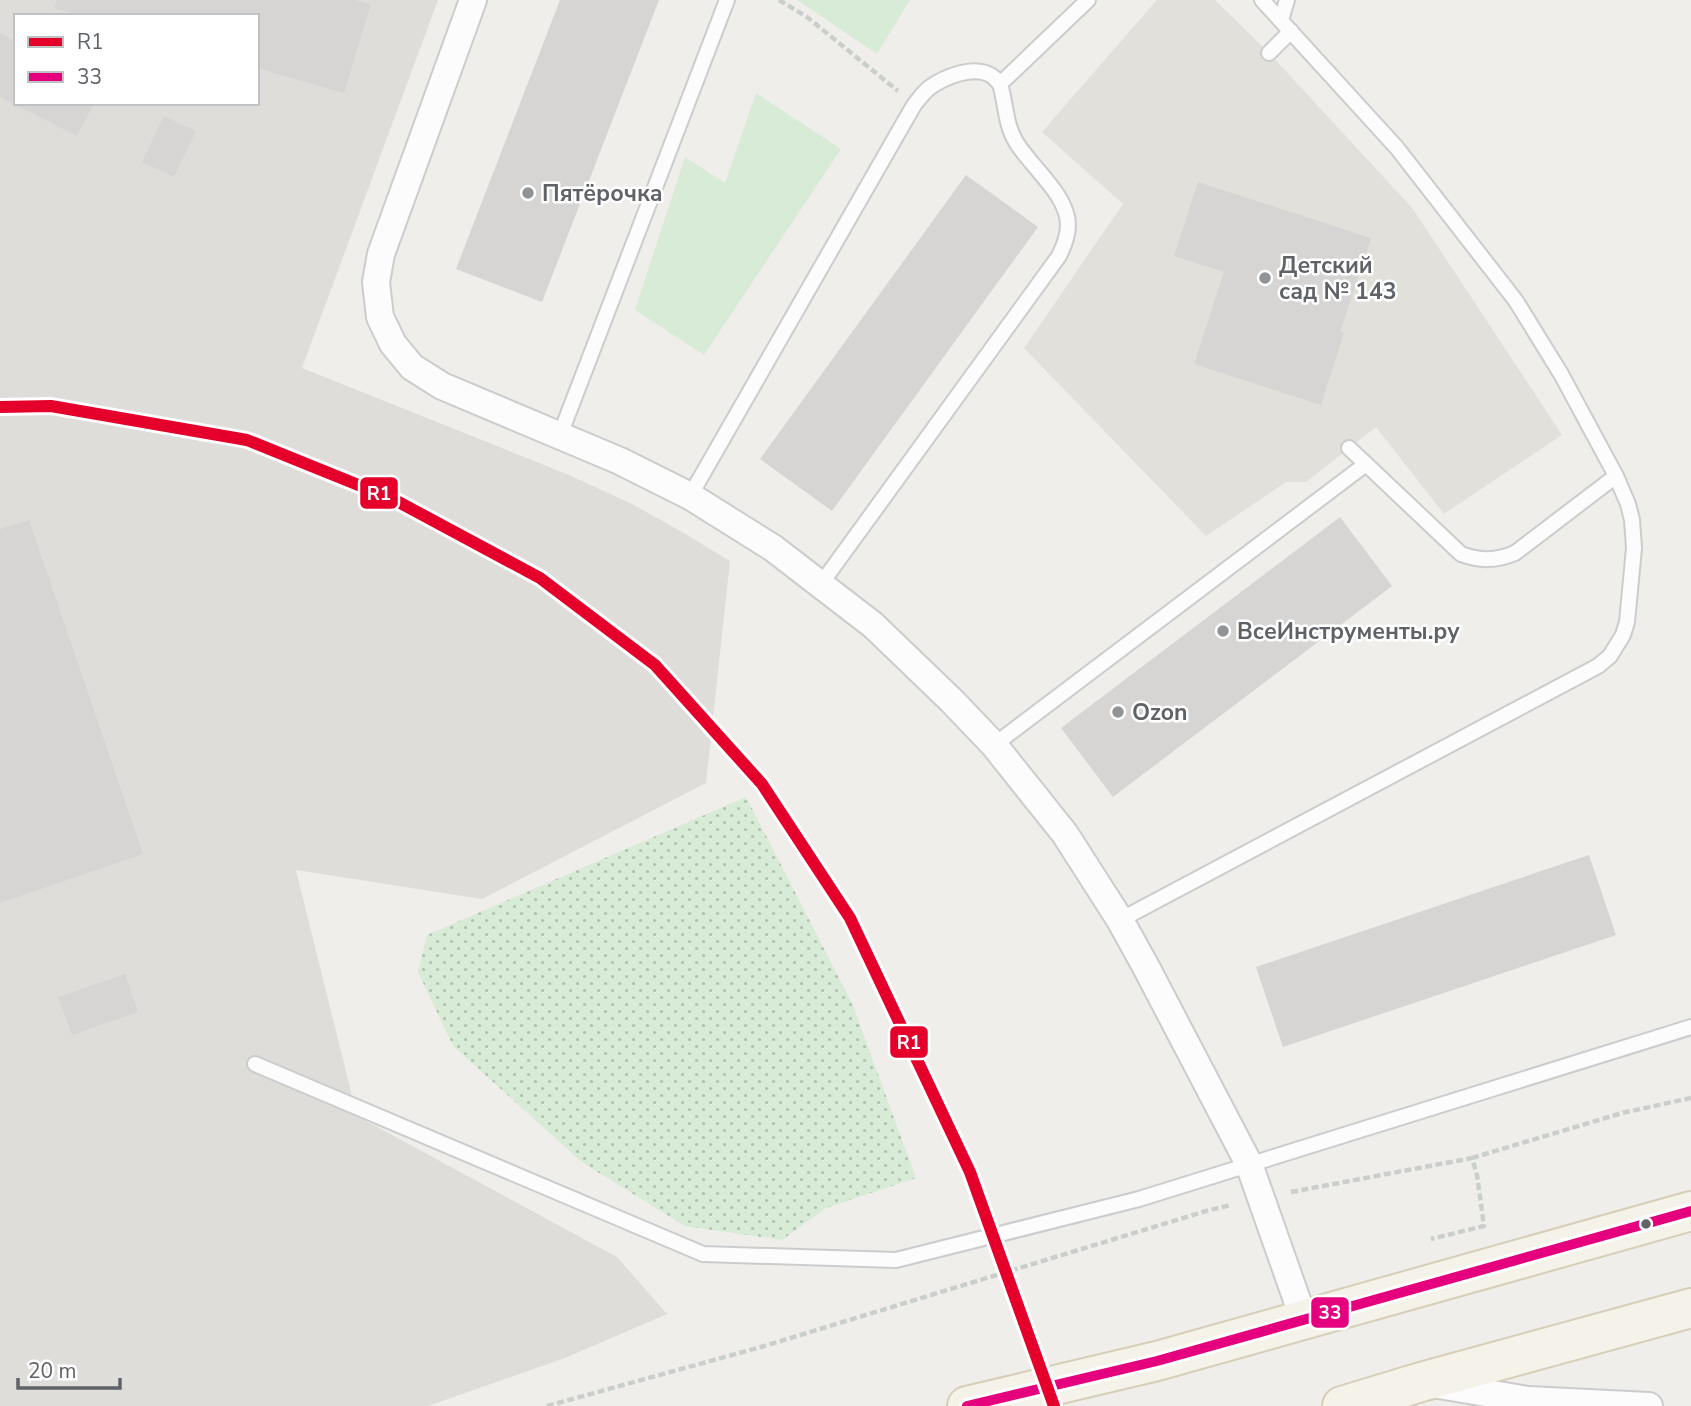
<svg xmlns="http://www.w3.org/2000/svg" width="1691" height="1406" viewBox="0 0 1691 1406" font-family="'Nunito Sans',sans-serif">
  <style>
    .industrial { fill: #dfddda; fill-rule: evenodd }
    .education { fill: #e2e0da }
    .grass { fill: url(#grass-dots) }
    .green { fill: #d8ebd6 }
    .building { fill: #d6d5d3 }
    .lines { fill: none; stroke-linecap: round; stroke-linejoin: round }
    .lane-casing { stroke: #cbcccc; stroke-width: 18 }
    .street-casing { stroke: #cbcccc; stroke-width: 30 }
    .primary-casing { stroke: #d7ceb8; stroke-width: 42 }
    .path { stroke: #cacfcc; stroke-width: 4.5; stroke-dasharray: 7 3.5; stroke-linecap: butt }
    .lane { stroke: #fdfcfc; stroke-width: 14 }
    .street { stroke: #fdfcfc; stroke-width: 26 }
    .primary { stroke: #f4f2e9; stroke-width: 38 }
    .bus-1-casing { stroke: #fff; stroke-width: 16 }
    .bus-1 { stroke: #e5007d; stroke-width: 10 }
    .rail-1-casing { stroke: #fff; stroke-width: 18 }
    .rail-1 { stroke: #e4002b; stroke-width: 12 }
    .poi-dot { fill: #919496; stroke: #fff; stroke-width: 2.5 }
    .bus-dot { fill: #5f6368; stroke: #fff; stroke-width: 2.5 }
    .labels { text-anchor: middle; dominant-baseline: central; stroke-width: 5; stroke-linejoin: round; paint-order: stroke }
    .poi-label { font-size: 23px; font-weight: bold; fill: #5f6368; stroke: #fff; text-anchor: start }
    .line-badge { stroke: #fff; stroke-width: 2.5 }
    .badge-label { font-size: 19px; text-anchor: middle; font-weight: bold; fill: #fff }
  </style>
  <defs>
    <pattern id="grass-dots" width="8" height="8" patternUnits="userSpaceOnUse" patternTransform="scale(1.75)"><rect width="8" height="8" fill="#d8ebd6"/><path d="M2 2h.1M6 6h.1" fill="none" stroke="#b2c2b1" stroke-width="1.8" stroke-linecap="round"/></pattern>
  </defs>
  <rect width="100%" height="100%" fill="#efeeea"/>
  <!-- industrial -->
  <path class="industrial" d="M0,0H438L302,368L569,475L632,504L682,532L730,561L706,783L482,899L296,870L357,1116L617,1257L667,1314L565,1358L428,1406H0ZM16,16H257V103H16Z"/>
  <!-- education -->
  <path class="education" d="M1157,0H1215L1269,53L1413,209L1562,435L1444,514L1376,427L1306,482H1286L1206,536L1024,348L1123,204L1042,132Z"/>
  <!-- grass -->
  <path class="grass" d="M746,797L852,1003L916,1178L826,1208L782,1240L685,1226L583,1163L453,1046L418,972L427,935Z"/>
  <!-- green -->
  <path class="green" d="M797,0H910L877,54Z
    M756,93L841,149L704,355L635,310L685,157L725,183Z"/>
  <!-- building -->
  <path class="building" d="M57,0H355L371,4L344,93L257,68V16H81L54,8Z
    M560,0H659L542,302L456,269Z
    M0,33L16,42V103H94L77,136L0,97Z
    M164,116L196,131L174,177L142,162Z
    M966,175L1038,227L832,511L760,459Z
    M1198,182L1371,238L1340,332L1344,333L1321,405L1194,364L1224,272L1174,256Z
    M1340,517L1392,586L1113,797L1061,728Z
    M29,520L143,854L0,903V529Z
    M1589,855L1616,935L1283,1047L1256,967Z
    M125,974L138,1012L72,1035L58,997Z"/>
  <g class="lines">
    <!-- lane casing -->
    <g class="lane-casing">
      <path id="lane" d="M1281,20L1287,0
        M1269,53L1291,31
        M560,435L727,0
        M1349,448L1366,464
        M690,496L914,105C919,99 923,93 929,88C944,77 975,64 992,76C995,78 997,81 1000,84L1088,0
        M821,584L1059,256C1064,246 1068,236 1068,225C1068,195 1031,167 1016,142C1005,124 1006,103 1000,84
        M994,745L1366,464L1461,554C1480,561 1496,561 1515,553L1616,476
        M1120,920L1598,666L1610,656L1623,635L1627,622L1634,548L1632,520L1628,504L1616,476L1561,374L1516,301L1397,148L1262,0
        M255,1064L703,1254L896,1260L1139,1199L1691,1027"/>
    </g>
    <!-- street casing -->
    <g class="street-casing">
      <path id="street" d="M473,0L381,254L376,282L380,317L393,344L412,367L442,386L620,461L690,496L773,548L873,625L952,701L994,745L1065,834L1120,920L1146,967L1249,1164L1304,1320
        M1433,1384L1528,1400L1649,1406"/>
    </g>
    <!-- primary casing -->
    <g class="primary-casing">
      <path id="primary" d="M967,1406L1157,1361L1691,1211
        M1342,1406L1421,1382L1691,1308"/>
    </g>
    <!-- path -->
    <path class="path" d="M779,0L807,17L898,91
      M1472,1158L1622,1113L1691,1098
      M1291,1192L1472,1158L1477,1175L1484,1226L1431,1239
      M547,1406L761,1347L1206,1211L1231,1205"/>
    <!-- lane -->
    <use href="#lane" class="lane"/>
    <!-- street -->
    <use href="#street" class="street"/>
    <!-- primary -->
    <use href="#primary" class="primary"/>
    <!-- bus-1 casing -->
    <g class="bus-1-casing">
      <path id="bus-1" d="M967,1406L1157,1361L1691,1211"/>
    </g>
    <!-- bus-1 -->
    <use href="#bus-1" class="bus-1"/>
    <!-- rail-1 casing -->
    <g class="rail-1-casing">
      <path id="rail-1" d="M0,407L51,406L247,440L393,499L540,578L655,665L762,784L850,918L970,1172L1054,1406"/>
    </g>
    <!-- rail-1 -->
    <use href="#rail-1" class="rail-1"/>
  </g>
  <!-- markers -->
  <g class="poi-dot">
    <circle cx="528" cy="193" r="7"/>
    <circle cx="1265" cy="278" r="7"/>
    <circle cx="1223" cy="631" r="7"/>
    <circle cx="1118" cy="712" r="7"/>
  </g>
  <circle class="bus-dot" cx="1646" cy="1224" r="6"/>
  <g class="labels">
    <!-- poi labels -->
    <g class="poi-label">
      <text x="542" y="193">Пятёрочка</text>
      <text x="1279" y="265">Детский<tspan x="1279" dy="26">сад № 143</tspan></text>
      <text x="1237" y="631">ВсеИнструменты.ру</text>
      <text x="1132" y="712">Ozon</text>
    </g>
  </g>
  <g class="line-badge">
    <rect x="359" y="476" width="40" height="34" rx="7" fill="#e4002b"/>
    <rect x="889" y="1025" width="40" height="34" rx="7" fill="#e4002b"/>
    <rect x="1310" y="1296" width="40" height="33" rx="7" fill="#e5007d"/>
  </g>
  <g class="badge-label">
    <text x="379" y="500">R1</text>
    <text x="909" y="1049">R1</text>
    <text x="1330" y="1319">33</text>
  </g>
  <!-- legend -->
  <rect x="14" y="14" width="245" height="91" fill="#ffffff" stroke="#bfc1c3" stroke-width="2"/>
  <rect x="28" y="37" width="35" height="10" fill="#e4002b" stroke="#bfc1c3" stroke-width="2"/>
  <text x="77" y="49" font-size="21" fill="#5f6368">R1</text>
  <rect x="28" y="72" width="35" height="10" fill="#e5007d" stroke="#bfc1c3" stroke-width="2"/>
  <text x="77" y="84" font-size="21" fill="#5f6368">33</text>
  <!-- scale -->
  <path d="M18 1378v10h102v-10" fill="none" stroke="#5f6368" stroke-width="3.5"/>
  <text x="28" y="1378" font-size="21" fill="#5f6368" stroke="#ffffff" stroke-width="5" paint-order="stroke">20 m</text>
</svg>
